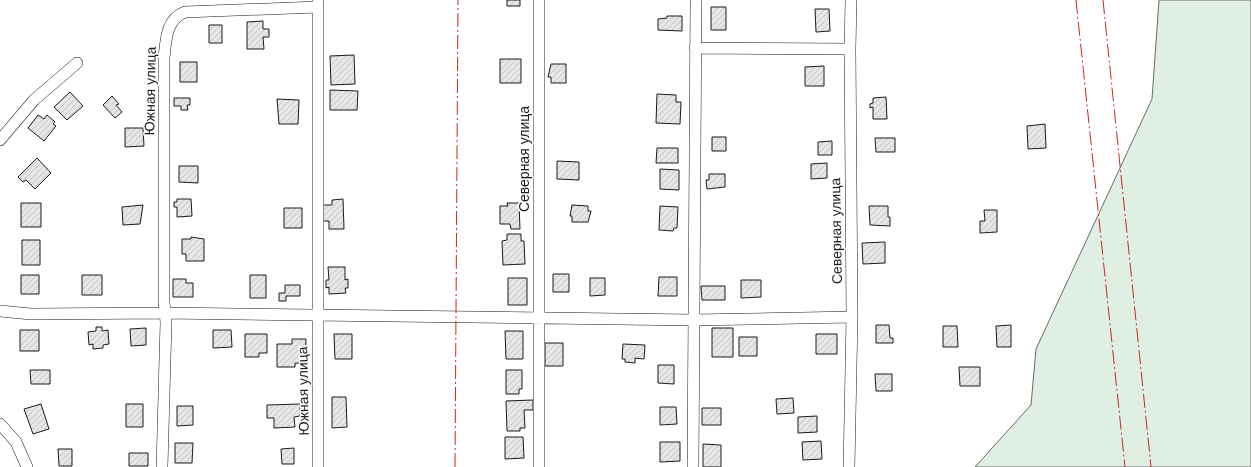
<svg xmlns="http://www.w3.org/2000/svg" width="1251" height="467" viewBox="0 0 1251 467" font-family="Arial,sans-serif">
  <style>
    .grass { fill: #e0efe3; stroke: #6a6a6a }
    .building { fill: url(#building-hatch); stroke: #1a1a1a }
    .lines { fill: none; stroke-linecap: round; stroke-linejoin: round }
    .minor-casing { stroke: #1a1a1a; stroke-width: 12 }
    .minor { stroke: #fff; stroke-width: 11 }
    .power { stroke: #c62828; stroke-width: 1; stroke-dasharray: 14 3 2 3; stroke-linecap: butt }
    .labels { text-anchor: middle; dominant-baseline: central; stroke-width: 3; stroke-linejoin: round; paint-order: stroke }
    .street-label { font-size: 14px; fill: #1a1a1a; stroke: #fff }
  </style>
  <defs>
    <pattern id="building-hatch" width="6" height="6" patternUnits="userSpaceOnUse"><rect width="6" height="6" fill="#e6e6e6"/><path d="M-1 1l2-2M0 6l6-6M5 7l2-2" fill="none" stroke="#c5c5c5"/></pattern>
  </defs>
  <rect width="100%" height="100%" fill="#fff"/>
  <!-- grass -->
  <path class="grass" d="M1159,0H1251V467H975L1031,405L1036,349L1152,99Z"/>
  <!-- building -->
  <path class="building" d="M507,0H520V6H507Z
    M711,7H726V30H711Z
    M815,9H829L830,31L816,32Z
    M667,16H682V31L658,30V19L667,18Z
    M263,21V29H269V37H263L264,49H247V22Z
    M209,25H222V43H209Z
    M354,55L355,84L331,85L330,56Z
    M500,59H521V83H500Z
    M180,62H197V82H180Z
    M551,64H566V83H551V77H548Z
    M824,66V86H805V67Z
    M330,90L358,91L357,110H330Z
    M70,92L83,106L67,120L54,107Z
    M657,94L676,95V102H681L680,124L656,123Z
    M112,96L119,104L116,105L122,112L115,118L103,105Z
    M886,97L887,119H873V107L870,108V104L873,103V98Z
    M174,98H190V105H187L188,110H181V106H174Z
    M277,99L299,100L298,124H279Z
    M38,115L44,119L47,115L55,122L53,124L56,126L44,141L28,128Z
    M1045,124L1046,148L1028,149L1027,126Z
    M125,128H143L144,146L125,147Z
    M712,137H726V151H712Z
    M875,138H895V152H876Z
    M832,141V155H818V142Z
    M657,148H678V163H656Z
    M37,158L51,173L35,189L26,180L23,182L18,177Z
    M557,161L579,162V180L557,179Z
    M827,163V178L811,179V164Z
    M179,166H198V183L179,182Z
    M660,169L679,170V190L660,189Z
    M709,174H725V187L707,189L706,180H709Z
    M177,199H191L192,216L177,217V207H174V202H177Z
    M343,199L344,229H329V221H323L322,205H332V200Z
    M21,203H41V227H21Z
    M507,203H519L520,229H511L510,224H500V206H508Z
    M143,205L140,224L123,225L122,207Z
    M572,205L588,206V211H591L588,222H572V216H570Z
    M660,206L678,207L677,228H674L673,231L659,230Z
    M869,206H888V217H890V226L870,225Z
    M284,208H302V228H284Z
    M984,210H997V232L980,233V221H985Z
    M507,234H521V241H524L525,264L503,265L502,241L507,240Z
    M191,237L204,239V261H186V254H182V239H191Z
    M22,240H40V265H22Z
    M885,242V263L863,264L862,243Z
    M328,267H345V280L348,279V288H345L346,293L329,294V287L326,288V280H329Z
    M553,274H569V292H553Z
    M21,275H39V294H21Z
    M82,275H102V295H82Z
    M250,275H266V298H250Z
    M659,277H677V296H658Z
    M508,278H527V305H508Z
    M590,278H605V295L590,296Z
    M173,279H186V283H193V297H173Z
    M741,280H761V297L741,298Z
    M285,285H300V296H286V301H279V293H285Z
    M701,286H725V300H702Z
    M876,325H889L890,338H893V343H876Z
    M1011,325V347H997L996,326Z
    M943,326H957L958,347H943Z
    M96,327H102V331L108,330L109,344L103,345V348L93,349V344L89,345L88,332L96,331Z
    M146,328V345L131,346L130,329Z
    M712,328H733V357H712Z
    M20,330H39V351H20Z
    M213,330H231L232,347L213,348Z
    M505,331H523V359H506Z
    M245,334H267V353H259V357H245Z
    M334,334H352V359H335Z
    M816,334H837V354H816Z
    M739,337H757V356H739Z
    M292,339H306L305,364L295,363V367H277V344H292Z
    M545,343H563V366H545Z
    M623,344L645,345L644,359L635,358V363L625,362V359H622Z
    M658,365H674V384L658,383Z
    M959,367H980V386H960Z
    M30,370H50V384H31Z
    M506,370H522V389H519V394H506Z
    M875,374H892V391H876Z
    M332,397H346L347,427L332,428Z
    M793,398L794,413L777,414L776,399Z
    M533,400V410H524L525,428H520V431H507L506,401Z
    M41,404L49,429L33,434L24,409Z
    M126,404H143V427H126Z
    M300,404V416L294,417L295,427L274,428V418H267V405Z
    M177,406H193V425L177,426Z
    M660,407H676L677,424L660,425Z
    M702,408H721V425H702Z
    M817,416V432L798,433V417Z
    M505,437H523L524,458L505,459Z
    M821,441L822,459L803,460L802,442Z
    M660,442H680V461L660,462Z
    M175,443H193L192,463H175Z
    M703,444L721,445V467H703Z
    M294,448V464H282L281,449Z
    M58,449H72V466H59Z
    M129,453H148V466H129Z"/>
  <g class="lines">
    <!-- minor casing -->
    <g class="minor-casing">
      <path id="minor" d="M318,1V467
        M695,48L850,49
        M0,140L34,100L77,63
        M0,311L31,314L164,313L693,320L852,317
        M0,424L16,442L27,467
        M162,467L166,322L164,302V58C166,40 166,19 185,12L318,7
        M539,467V0
        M693,467L696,0
        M849,467L852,317L850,49L851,0"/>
    </g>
    <!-- minor -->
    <use href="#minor" class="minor"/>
    <!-- power -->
    <path class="power" d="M1076,0L1125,467
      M1103,0L1151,467
      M455,467L458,0"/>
  </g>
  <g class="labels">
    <!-- street labels -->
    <g class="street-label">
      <text transform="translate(150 91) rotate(-89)">Южная улица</text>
      <text transform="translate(524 159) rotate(-90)">Северная улица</text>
      <text transform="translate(836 231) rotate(-91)">Северная улица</text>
      <text transform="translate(303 391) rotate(-91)">Южная улица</text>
    </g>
  </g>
</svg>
